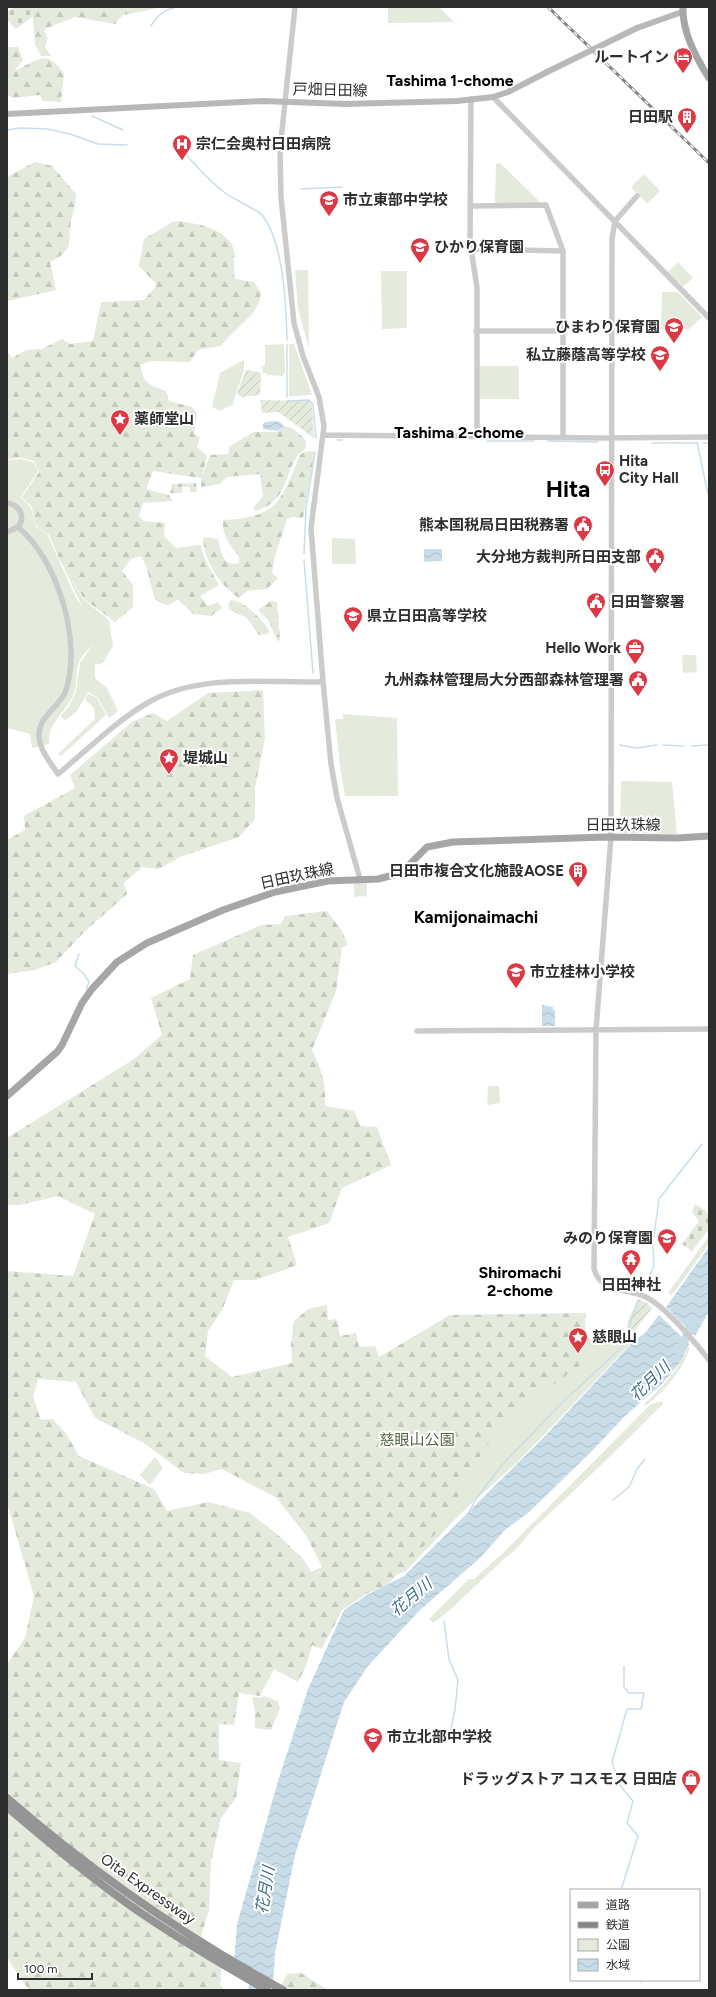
<svg xmlns="http://www.w3.org/2000/svg" width="716" height="1997" viewBox="0 0 716 1997" font-family="Figtree,'Noto Sans JP',sans-serif">
  <style>
    .green { fill: #e4eadc }
    .forest { fill: url(#forest-firs); fill-rule: evenodd }
    .cemetery { fill: url(#cemetery-stones) }
    .garden { fill: url(#garden-furrows) }
    .water { fill: url(#water-waves) }
    .lines { fill: none; stroke-linecap: round; stroke-linejoin: round }
    .stream { stroke: #c9dde9; stroke-width: 1.5 }
    .river { stroke: #c9dde9; stroke-width: 9 }
    .tertiary { stroke: #cbcbcb; stroke-width: 5.5 }
    .secondary { stroke: #b8b8b8; stroke-width: 6 }
    .primary { stroke: #a6a6a6; stroke-width: 7 }
    .motorway { stroke: #959595; stroke-width: 8 }
    .rail-casing { stroke: #838383; stroke-width: 3 }
    .rail { stroke: #fff; stroke-width: 1.5; stroke-dasharray: 4.5; stroke-linecap: butt }
    .secondary-bridge { stroke: #b8b8b8; stroke-width: 6 }
    .labels { text-anchor: middle; dominant-baseline: central; stroke-width: 4; stroke-linejoin: round; paint-order: stroke }
    .poi-label { font-size: 15px; font-weight: bold; fill: #2e2e2e; stroke: #fff; text-anchor: end }
    .street-label { font-size: 15px; fill: #2e2e2e; stroke: #fff }
    .park-label { font-size: 15px; fill: #51673d; stroke: #fff }
    .neighbourhood-label { font-size: 16px; font-weight: bold; fill: #000; stroke: #fff }
    .water-label { font-size: 16px; font-style: italic; fill: #406e8b; stroke: #fff }
    .quarter-label { font-size: 17px; font-weight: bold; fill: #000; stroke: #fff }
    .town-label { font-size: 23px; font-weight: bold; fill: #000; stroke: #fff }
  </style>
  <defs>
    <pattern id="forest-firs" width="22" height="20" patternUnits="userSpaceOnUse"><rect width="22" height="20" fill="#e4eadc"/><path d="M5 1l3.5 6h-7zM16 11l3.5 6h-7z" fill="#c4c9bd"/></pattern>
    <pattern id="cemetery-stones" width="16" height="16" patternUnits="userSpaceOnUse"><rect width="16" height="16" fill="#e4eadc"/><path d="M2 7V4a2 2 0 0 1 4 0v3zM10 15v-3a2 2 0 0 1 4 0v3z" fill="#c4c9bd"/></pattern>
    <pattern id="garden-furrows" width="10" height="10" patternUnits="userSpaceOnUse"><rect width="10" height="10" fill="#e4eadc"/><path d="M-1 1l2-2M0 10L10 0M9 11l2-2" fill="none" stroke="#c4c9bd"/></pattern>
    <pattern id="water-waves" width="16" height="10" patternUnits="userSpaceOnUse"><rect width="16" height="10" fill="#c9dde9"/><path d="M0 5q4-4 8 0t8 0" fill="none" stroke="#adbec8"/></pattern>
  </defs>
  <rect width="100%" height="100%" fill="#fff"/>
  <!-- green -->
  <path class="green" d="M388,7H439L454,22L388,23Z
    M500,163L538,200V203H495L496,164Z
    M644,174L660,191L647,204L631,187Z
    M678,262L693,278L683,287L668,272Z
    M295,270H308L309,349L298,309Z
    M381,271H407V328L382,329Z
    M662,292H678L702,317L689,329H661Z
    M284,344L285,372L282,376L267,375L266,373H263L262,366L265,365V345Z
    M289,344H294L312,395L289,396Z
    M244,360V370L233,402L234,404L220,411L212,407L220,373Z
    M477,366H519V399H477Z
    M22,459L34,463L38,471L21,497L31,508L35,526L47,534L76,598L82,606L62,564L83,599L109,620L113,646L103,663L95,665V678L107,688L118,711L109,718L97,697L88,692L77,711L65,721L61,716L69,706L76,692L80,663L92,646L88,615L92,645C88,650 81,656 79,662C75,670 78,681 75,690C70,710 47,721 49,744L32,748L30,734L7,728V460Z
    M332,538L355,539L356,564H332Z
    M696,655L697,672L683,673L682,655Z
    M88,694L96,697L106,715L61,756L58,754L95,719L94,708L85,699Z
    M343,714L397,718L398,796H345L340,766L335,719H343Z
    M621,781L672,782L677,834L620,833Z
    M354,882H367V896L354,897Z
    M488,1086H499L500,1103L487,1105Z
    M709,1236V1244L672,1295L668,1293Z
    M585,1327L587,1336L594,1342L633,1341L543,1436L512,1467L459,1515L406,1571L368,1585L540,1332Z
    M688,1347L690,1348C682,1371 665,1390 646,1406L644,1404C662,1388 678,1370 688,1347Z
    M663,1401V1404C621,1446 579,1487 535,1527C525,1537 518,1550 506,1557L450,1610L433,1623L429,1619L469,1579H474L501,1555L651,1404Z
    M155,1457L163,1468L150,1485L140,1475Z"/>
  <!-- forest -->
  <path class="forest" d="M32,7H164L123,15L115,24L75,17L47,28L44,31L48,38L45,47L51,56H41L35,44Z
    M8,47H18L23,60L14,71C39,61 45,47 64,74L61,102L43,101L40,95L14,98L7,95V48Z
    M35,162L52,166L76,194C76,204 73,212 71,221C68,244 74,250 50,262L56,290L7,301V177Z
    M174,221C191,222 223,227 232,245C237,256 232,268 235,279L254,282L261,293L259,303L253,313L220,346L198,350L190,362L150,361L140,365C144,384 149,385 166,391L169,401L192,407L197,413L194,434L200,437L197,447L207,456L202,477L210,455L228,454L230,446L254,432H278L285,426C295,428 300,434 306,441L305,449C282,465 293,500 256,511L253,508L263,496L260,474L227,477L220,484L201,487V478L153,471L146,489L169,495L173,501L143,503L139,516L144,521L165,523L164,536L176,548L200,545L206,562L219,585L200,596L208,606L218,602L222,608L211,616L193,614L178,599L168,606L155,600L146,566L141,556L131,559L122,571L133,585V607L115,622L84,599L60,561L49,535L35,525L32,507L22,497L39,472L34,461L22,458L7,459V351L12,358L26,350L42,349L62,339L70,344L93,341L101,302L144,300L157,285L139,266L144,239Z
    M315,451L303,518L292,517L287,519C282,537 274,554 272,573L278,578L267,589L247,591L239,598C220,586 203,559 203,537L218,539C221,551 223,568 239,563V556C229,545 222,535 223,520C279,517 280,502 300,455L304,452Z
    M231,600C244,600 265,622 270,633L259,635L247,618L230,610L228,605Z
    M271,601L277,602L280,640L277,641L269,621L258,610Z
    M263,690L265,738L255,788V819L239,837L180,857L159,869L142,867L124,883L127,894L84,932L56,962L35,970L7,974V840L25,830L24,816L75,788L70,775L132,722L153,713L167,721L208,693Z
    M327,911L342,931L348,945L342,948L336,991L312,1050C322,1071 326,1083 325,1106L354,1111L361,1126L377,1127L391,1165L342,1188L329,1223L288,1237L297,1265L256,1280H234L223,1308L208,1331L205,1356L232,1377L292,1363L291,1343L294,1321L308,1309L327,1305L328,1320L337,1319L340,1336L356,1333L359,1347L375,1346L379,1357L450,1315L586,1313L581,1365L501,1421L438,1531L386,1586L368,1593L342,1610L322,1649L312,1645L306,1666L298,1682L274,1669L260,1696L239,1693L234,1725L219,1724V1760L241,1763L236,1798L221,1818L211,1861L209,1910L200,1939L223,1952L220,1985L225,1990H29L7,1958V1664L25,1638L34,1596L7,1503V1271L73,1276L95,1214L58,1196L20,1205H7V1138L134,1059L162,1035L151,998L190,979L193,955L261,925L281,924L285,916ZM38,1379L76,1382L95,1418L144,1443L184,1473L204,1474L222,1469L277,1498L307,1537L322,1567L311,1572L304,1560L278,1535L250,1513L208,1502L167,1511L154,1489L79,1456L67,1435L53,1419L41,1420L33,1397Z
    M264,1696L278,1701L280,1709L271,1730L255,1728V1710L252,1697L260,1698Z
    M301,1973L328,1990H279L287,1974Z"/>
  <!-- cemetery -->
  <path class="cemetery" d="M14,7H36L32,17L16,29L7,20V12Z
    M196,483L197,492H190V487H182V493H170L172,484Z
    M695,1204L709,1213V1229L692,1251L682,1244L699,1221L692,1212Z"/>
  <!-- garden -->
  <path class="garden" d="M246,370L261,373L260,395L241,397L237,393Z
    M260,400L309,401L312,405L314,438L278,412L262,413Z
    M639,1299L647,1303L652,1308L633,1333L627,1329L629,1318Z"/>
  <!-- water -->
  <path class="water" d="M384,193H402V205H384Z
    M276,421L280,422L284,426L282,429L277,431L263,429V424L265,422Z
    M424,549H442V561L424,562Z
    M542,1005L553,1007V1010H555V1026H542Z
    M709,1247V1311L695,1336L666,1307Z
    M659,1315L689,1344L681,1361L662,1384L626,1415L591,1452L528,1513L506,1529L480,1558L420,1610L368,1666L344,1702L295,1855L275,1953L273,1984L234,1961L237,1924L278,1781L308,1689L344,1610L369,1594L404,1576L545,1436L634,1341L645,1333Z"/>
  <g class="lines">
    <!-- stream -->
    <path class="stream" d="M151,26C157,15 166,9 177,7
      M92,116L123,130
      M7,130L20,128L47,129L70,134L98,144L127,145
      M179,147C193,162 207,179 224,192C232,199 259,210 263,216C284,245 286,305 287,340
      M301,189L342,187
      M287,397V345
      M287,401L309,400L313,404L316,438
      M337,440H342
      M487,441H534
      M548,441L598,442
      M652,443H698
      M697,443L708,494
      M703,443H709
      M304,554L306,508L315,453
      M304,560L313,673
      M620,745L637,748L657,745
      M663,745L683,746
      M692,746L709,745
      M79,954L75,966L84,974L89,982L86,990
      M643,1290L654,1266L653,1242L659,1199L702,1144
      M613,1500L629,1487L637,1469L645,1459
      M469,1512L476,1499L501,1466L562,1403L623,1346L638,1300
      M444,1621L449,1659L458,1680L455,1710L450,1734L458,1737
      M621,1890L638,1836L627,1823L633,1801L619,1784L612,1762L627,1709H641L644,1693H629L624,1687V1667
      M640,1980L641,1982"/>
    <!-- river -->
    <path class="river" d="M679,1351L695,1320
      M253,1990L254,1974"/>
    <!-- tertiary -->
    <path class="tertiary" d="M295,7L280,150L281,197L294,323L303,356L319,397L324,426L311,528L323,682L331,764L337,798L360,879
      M493,97L709,318
      M471,99L470,242L477,288V437
      M637,196L615,221L612,239L611,837L596,1030L594,1268C599,1293 628,1288 646,1297C667,1308 694,1341 709,1360
      M470,206L546,205L563,251V438
      M471,249L563,251
      M476,331H564
      M324,435L602,438L709,437
      M7,503C20,505 26,517 18,527L7,532
      M18,527C58,560 82,641 66,690C61,706 40,715 39,733C38,748 50,762 58,774C87,750 116,721 149,702C200,673 266,683 323,682
      M417,1031L709,1029"/>
    <!-- secondary -->
    <path class="secondary" d="M637,28L682,12
      M7,114L262,101L346,104L457,101L493,97L508,92L547,72"/>
    <!-- primary -->
    <path class="primary" d="M683,7C682,31 696,58 709,78
      M7,1096L57,1052L62,1045L82,1003L92,989L117,962L147,943L223,910L275,892L328,881L378,879L394,875L406,868L427,847L453,842L606,837L677,838L709,836"/>
    <!-- motorway -->
    <path class="motorway" d="M7,1798C92,1872 184,1936 283,1990
      M7,1807C49,1843 92,1879 138,1911C179,1939 223,1965 267,1990"/>
    <!-- rail casing -->
    <g class="rail-casing">
      <path id="rail" d="M548,7L709,163"/>
    </g>
    <!-- rail -->
    <use href="#rail" class="rail"/>
    <!-- secondary-bridge -->
    <path class="secondary-bridge" d="M547,72L637,28"/>
  </g>
  <!-- icons -->
  <defs>
    <g id="hotel-pin" transform="scale(1)"><path d="M0 17L-7.5 6A9.5 9.5 0 1 1 7.5 6Z" fill="#dc3945" stroke="#fff"/><path d="M-6-4.5h1.5V1H6V5H4.5V3h-9V5H-6ZM-4 0a1.8 1.8 0 1 1 3.6 0ZM.5 0V-2.5h3Q6-2.5 6 0Z" fill="#fff"/></g>
    <g id="building-pin" transform="scale(1)"><path d="M0 17L-7.5 6A9.5 9.5 0 1 1 7.5 6Z" fill="#dc3945" stroke="#fff"/><path d="M-4-6H4V6H1V3H-1V6H-4ZM-2.5-4.3h1.7v1.8h-1.7ZM.8-4.3h1.7v1.8H.8ZM-2.5-1h1.7V.8h-1.7ZM.8-1h1.7V.8H.8Z" fill="#fff"/></g>
    <g id="hospital-pin" transform="scale(1)"><path d="M0 17L-7.5 6A9.5 9.5 0 1 1 7.5 6Z" fill="#dc3945" stroke="#fff"/><path d="M-5-5h3v3.5h4V-5h3V5h-3V1.5h-4V5h-3Z" fill="#fff"/></g>
    <g id="school-pin" transform="scale(1)"><path d="M0 17L-7.5 6A9.5 9.5 0 1 1 7.5 6Z" fill="#dc3945" stroke="#fff"/><path d="M0-5L7-2L0 1L-7-2ZM-4 1L0 2.5L4 1V4Q0 6-4 4Z" fill="#fff"/></g>
    <g id="sight-pin" transform="scale(1)"><path d="M0 17L-7.5 6A9.5 9.5 0 1 1 7.5 6Z" fill="#dc3945" stroke="#fff"/><path d="M0-6L1.8-2.2L6-1.7L2.9 1.2L3.7 5.4L0 3.3L-3.7 5.4L-2.9 1.2L-6-1.7L-1.8-2.2Z" fill="#fff"/></g>
    <g id="bus-pin" transform="scale(1)"><path d="M0 17L-7.5 6A9.5 9.5 0 1 1 7.5 6Z" fill="#dc3945" stroke="#fff"/><path d="M-5-6H5V4H4V6H2V4H-2V6H-4V4H-5ZM-3.5-4V0h7V-4ZM-3.5 1.2v1.5H-2V1.2ZM2 1.2v1.5H3.5V1.2Z" fill="#fff"/></g>
    <g id="civic-pin" transform="scale(1)"><path d="M0 17L-7.5 6A9.5 9.5 0 1 1 7.5 6Z" fill="#dc3945" stroke="#fff"/><path d="M-.6-6.5H3V-4.5H.6V-3L4-1V1h2V6H-6V1h2V-1L-.6-3ZM-1.2 2.5V6h2.4V2.5Z" fill="#fff"/></g>
    <g id="office-pin" transform="scale(1)"><path d="M0 17L-7.5 6A9.5 9.5 0 1 1 7.5 6Z" fill="#dc3945" stroke="#fff"/><path d="M-6-3h4V-5.5h4V-3h4V5H-6ZM-1-4.5V-3h2v-1.5ZM-6 0V1H6V0Z" fill="#fff"/></g>
    <g id="temple-pin" transform="scale(1)"><path d="M0 17L-7.5 6A9.5 9.5 0 1 1 7.5 6Z" fill="#dc3945" stroke="#fff"/><path d="M0-6L5-2H3V0L6.5 2.5H4V6H1.5V3h-3V6H-4V2.5H-6.5L-3 0V-2H-5Z" fill="#fff"/></g>
    <g id="shop-pin" transform="scale(1)"><path d="M0 17L-7.5 6A9.5 9.5 0 1 1 7.5 6Z" fill="#dc3945" stroke="#fff"/><path d="M-5-2.5h2.3a2.7 3.5 0 0 1 5.4 0H5L5.5 6h-11ZM-1.5-2.5h3a1.5 2.3 0 0 0-3 0Z" fill="#fff"/></g>
  </defs>
  <g fill-rule="evenodd">
    <use href="#hotel-pin" x="683" y="57"/>
    <use href="#building-pin" x="687" y="117"/>
    <use href="#hospital-pin" x="182" y="144"/>
    <use href="#school-pin" x="329" y="200"/>
    <use href="#school-pin" x="420" y="247"/>
    <use href="#school-pin" x="674" y="327"/>
    <use href="#school-pin" x="660" y="355"/>
    <use href="#sight-pin" x="120" y="419"/>
    <use href="#bus-pin" x="605" y="470"/>
    <use href="#civic-pin" x="583" y="525"/>
    <use href="#civic-pin" x="655" y="557"/>
    <use href="#civic-pin" x="596" y="602"/>
    <use href="#school-pin" x="353" y="616"/>
    <use href="#office-pin" x="635" y="648"/>
    <use href="#civic-pin" x="638" y="680"/>
    <use href="#sight-pin" x="169" y="758"/>
    <use href="#building-pin" x="578" y="871"/>
    <use href="#school-pin" x="516" y="972"/>
    <use href="#school-pin" x="667" y="1238"/>
    <use href="#temple-pin" x="631" y="1259"/>
    <use href="#sight-pin" x="578" y="1337"/>
    <use href="#school-pin" x="373" y="1737"/>
    <use href="#shop-pin" x="691" y="1779"/>
  </g>
  <g class="labels">
    <!-- poi labels -->
    <g class="poi-label">
      <text x="669" y="57">ルートイン</text>
      <text x="673" y="117">日田駅</text>
      <text x="196" y="144" text-anchor="start">宗仁会奥村日田病院</text>
      <text x="343" y="200" text-anchor="start">市立東部中学校</text>
      <text x="434" y="247" text-anchor="start">ひかり保育園</text>
      <text x="660" y="327">ひまわり保育園</text>
      <text x="646" y="355">私立藤蔭高等学校</text>
      <text x="134" y="419" text-anchor="start">薬師堂山</text>
      <text x="619" y="461" text-anchor="start">Hita<tspan x="619" dy="17">City Hall</tspan></text>
      <text x="569" y="525">熊本国税局日田税務署</text>
      <text x="641" y="557">大分地方裁判所日田支部</text>
      <text x="610" y="602" text-anchor="start">日田警察署</text>
      <text x="367" y="616" text-anchor="start">県立日田高等学校</text>
      <text x="621" y="648">Hello Work</text>
      <text x="624" y="680">九州森林管理局大分西部森林管理署</text>
      <text x="183" y="758" text-anchor="start">堤城山</text>
      <text x="564" y="871">日田市複合文化施設AOSE</text>
      <text x="530" y="972" text-anchor="start">市立桂林小学校</text>
      <text x="653" y="1238">みのり保育園</text>
      <text x="631" y="1285" text-anchor="middle">日田神社</text>
      <text x="592" y="1337" text-anchor="start">慈眼山</text>
      <text x="387" y="1737" text-anchor="start">市立北部中学校</text>
      <text x="677" y="1779">ドラッグストア コスモス 日田店</text>
    </g>
    <!-- street labels -->
    <g class="street-label">
      <text transform="translate(330 90) rotate(1)">戸畑日田線</text>
      <text x="623" y="825">日田玖珠線</text>
      <text transform="translate(297 876) rotate(-12)">日田玖珠線</text>
      <text transform="translate(148 1889) rotate(35)">Oita Expressway</text>
    </g>
    <!-- park labels -->
    <g class="park-label">
      <text x="417" y="1440">慈眼山公園</text>
    </g>
    <!-- neighbourhood labels -->
    <g class="neighbourhood-label">
      <text x="450" y="80">Tashima 1-chome</text>
      <text x="459" y="432">Tashima 2-chome</text>
      <text x="520" y="1272">Shiromachi<tspan x="520" dy="18">2-chome</tspan></text>
    </g>
    <!-- water labels -->
    <g class="water-label">
      <text transform="translate(650 1381) rotate(-44)">花月川</text>
      <text transform="translate(411 1597) rotate(-40)">花月川</text>
      <text transform="translate(265 1890) rotate(-81)">花月川</text>
    </g>
    <!-- quarter labels -->
    <g class="quarter-label">
      <text x="476" y="917">Kamijonaimachi</text>
    </g>
    <!-- town labels -->
    <g class="town-label">
      <text x="568" y="489">Hita</text>
    </g>
  </g>
  <!-- border -->
  <rect width="716" height="1997" fill="none" stroke="#2e2e2e" stroke-width="16"/>
  <!-- legend -->
  <rect x="570" y="1889" width="130" height="92" fill="#ffffff" stroke="#ababab"/>
  <rect x="578" y="1902" width="20" height="6" fill="#a6a6a6" stroke="#ababab"/>
  <text x="606" y="1909" font-size="12" fill="#2e2e2e">道路</text>
  <rect x="578" y="1922" width="20" height="6" fill="#838383" stroke="#ababab"/>
  <text x="606" y="1929" font-size="12" fill="#2e2e2e">鉄道</text>
  <rect x="578" y="1939" width="20" height="12" fill="#e4eadc" stroke="#ababab"/>
  <text x="606" y="1949" font-size="12" fill="#2e2e2e">公園</text>
  <rect x="578" y="1959" width="20" height="12" fill="url(#water-waves)" stroke="#ababab"/>
  <text x="606" y="1969" font-size="12" fill="#2e2e2e">水域</text>
  <!-- scale -->
  <path d="M18 1973v6h74v-6" fill="none" stroke="#2e2e2e" stroke-width="2"/>
  <text x="24" y="1973" font-size="12" fill="#2e2e2e" stroke="#ffffff" stroke-width="3" paint-order="stroke">100 m</text>
</svg>
